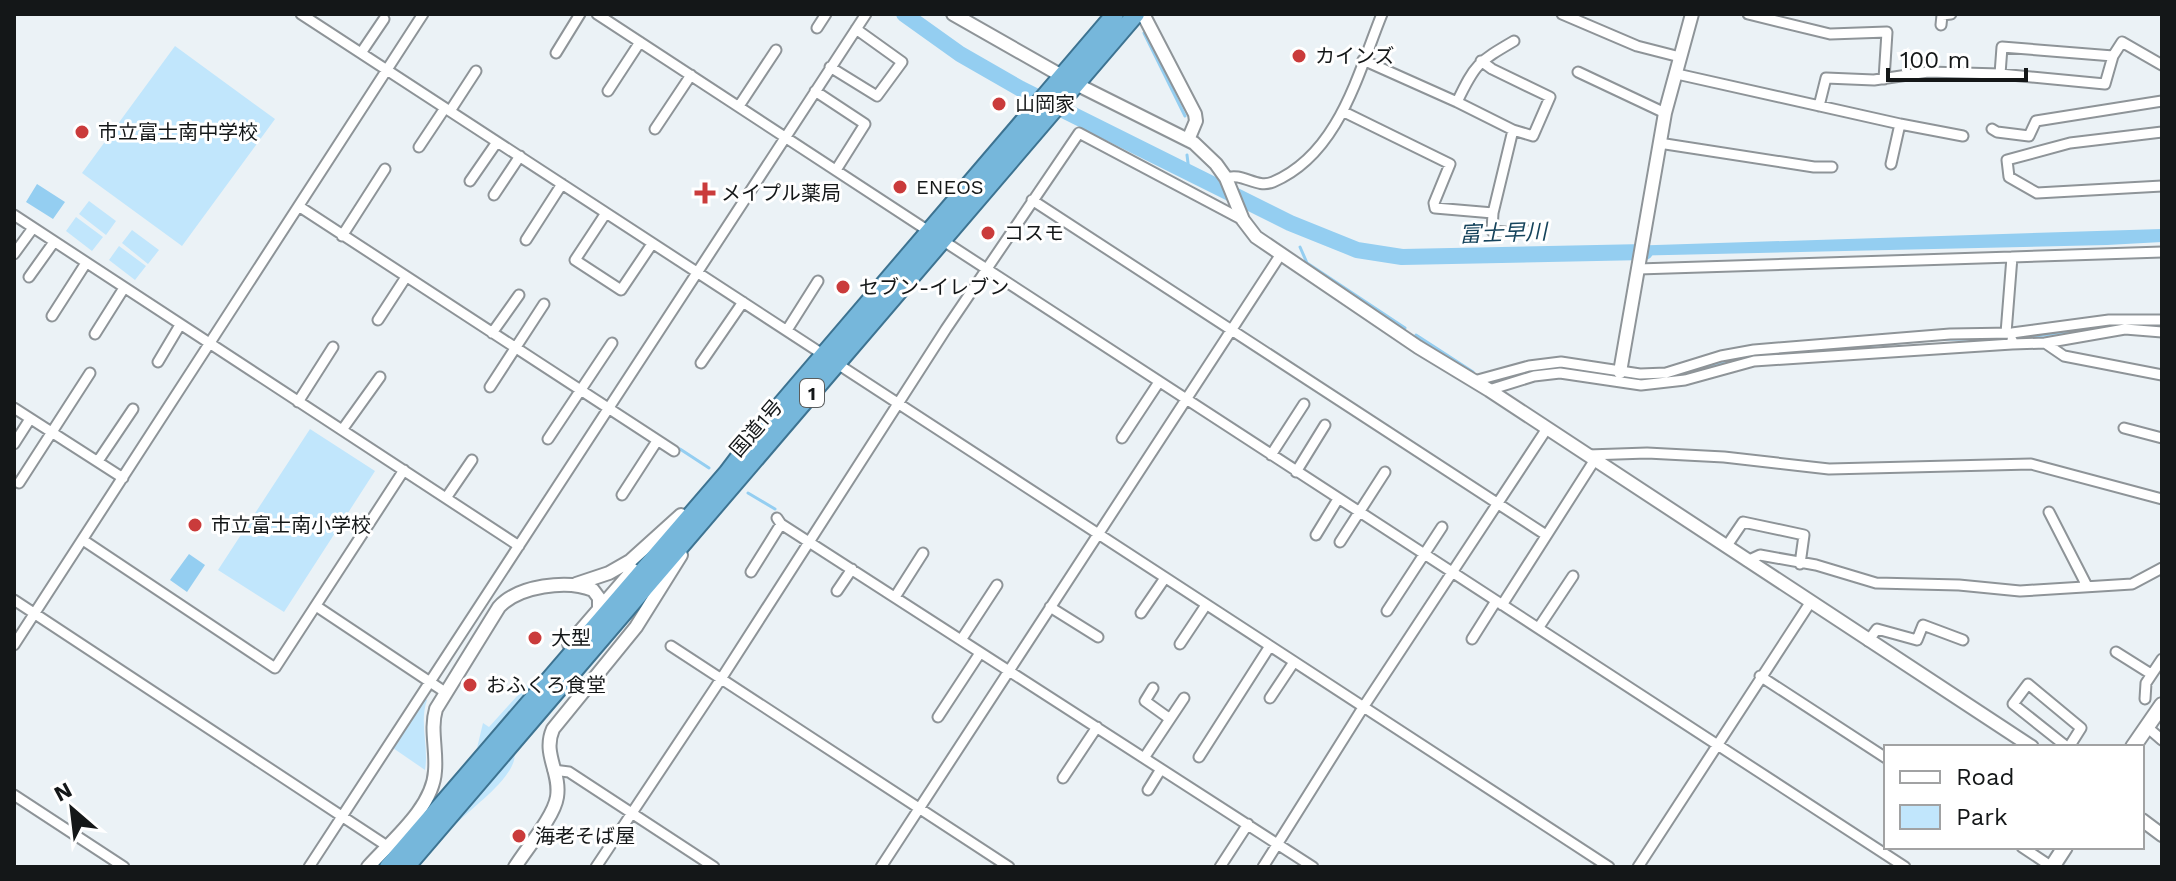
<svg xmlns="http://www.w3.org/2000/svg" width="2176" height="881" viewBox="0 0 2176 881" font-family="'Work Sans','Noto Sans JP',sans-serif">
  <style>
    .green { fill: #c1e6fc }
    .water { fill: #94cef1 }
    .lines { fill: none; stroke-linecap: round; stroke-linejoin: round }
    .stream { stroke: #94cef1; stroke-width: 3 }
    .river { stroke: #94cef1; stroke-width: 16 }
    .minor-casing { stroke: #8e9498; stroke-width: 13 }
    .tertiary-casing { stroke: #8e9498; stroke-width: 16 }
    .secondary-casing { stroke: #8e9498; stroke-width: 18 }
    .trunk-casing { stroke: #3d7391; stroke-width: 20 }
    .minor { stroke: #fff; stroke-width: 9 }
    .tertiary { stroke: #fff; stroke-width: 12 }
    .secondary { stroke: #fff; stroke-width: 14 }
    .trunk { stroke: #76b7db; stroke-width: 16 }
    .poi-dot { fill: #ca3b3b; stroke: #fff; stroke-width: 3 }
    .labels { text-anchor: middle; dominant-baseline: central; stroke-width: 6; stroke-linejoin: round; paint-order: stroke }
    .shield { fill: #fff; stroke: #5a5d5d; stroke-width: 2 }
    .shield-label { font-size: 18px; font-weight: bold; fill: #141718 }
    .poi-label { font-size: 20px; fill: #141718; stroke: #fff; text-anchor: start }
    .street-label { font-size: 20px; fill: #141718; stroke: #fff }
    .water-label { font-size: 22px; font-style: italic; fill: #15435b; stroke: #fff }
  </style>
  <rect width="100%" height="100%" fill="#ebf2f6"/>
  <!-- green -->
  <path class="green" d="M175,46L275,119L182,246L82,173Z
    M89,201L116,221L106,235L79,214Z
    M76,217L103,237L92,251L66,231Z
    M132,230L159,250L148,264L122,243Z
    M119,246L146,266L135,280L109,260Z
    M310,429L375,471L284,612L218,570Z
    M528,684L531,686L477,748L483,723L489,727Z
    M425,698L427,700C419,723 429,746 425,770L393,748Z
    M514,752C520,773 473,807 459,821C451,828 444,837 437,846L434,843Z"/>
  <!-- water -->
  <path class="water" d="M37,184L65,202L53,219L26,202Z
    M2162,229V242L2107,245L1624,256L1625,246Z
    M189,554L205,565L187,592L170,580Z"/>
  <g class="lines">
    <!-- stream -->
    <path class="stream" d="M1144,33L1185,116
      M1187,155L1189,171
      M1300,247L1307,263L1405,328
      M2131,324L2162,327
      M1416,335L1473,372
      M2016,339L2123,324
      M1548,368H1574L1613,376
      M1524,372L1540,369
      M1670,377L1747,357L1940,339H2006
      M1626,378H1662
      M680,449L709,468
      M748,493L775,509"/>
    <!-- river -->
    <path class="river" d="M904,14L960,54L1021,89L1290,223L1357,250L1402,257L1645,252"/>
    <!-- minor casing -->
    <g class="minor-casing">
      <path id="minor" d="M301,14L1609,867
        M597,14L930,232
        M1562,14L1637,46L1680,57
        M1748,14L1830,34L1887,32L1884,79
        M1941,25L1942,15L1951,14
        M817,28L826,14
        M361,53L384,19
        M556,53L580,14
        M1363,60L1457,102L1513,130L1533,136L1550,97L1492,69L1481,61
        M830,67L877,96L902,62L856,29
        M1578,72L1665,113
        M1677,74L1900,124L1963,136
        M2000,74L2105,84L2113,56L2122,42L2162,65
        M608,91L640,42
        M815,91L865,124L836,170
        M1457,102C1475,64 1478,62 1514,41
        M739,106L776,50
        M1819,106L1826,78L1874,80L1928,72L2000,74L2002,47L2113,56
        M450,111L476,71
        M1344,112L1450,164L1434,203L1435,208L1493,213
        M655,129L691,75
        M1992,129L1997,132L2029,136L2036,121L2162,101
        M1513,130L1493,213L1492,231L1518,233L1541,229
        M2162,132L2070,143L2007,160L2009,177L2037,193L2162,186
        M1659,143L1814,167H1832
        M419,147L445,108
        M1891,164L1900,124
        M1226,178C1243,172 1256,189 1273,182C1339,154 1358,73 1382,14
        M470,181L497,142
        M494,195L520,156
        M1032,200L1546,535
        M300,207L674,451
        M606,213L575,260L621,290L652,244
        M14,215L519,546
        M342,236L385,169
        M526,240L562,184
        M942,240L1905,867
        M14,254L33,228
        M1638,269L2012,257
        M29,277L54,242
        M52,316L86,263
        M378,320L406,277
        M787,330L818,281
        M492,333L519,295
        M2006,333L2012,257L2162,252
        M95,334L124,288
        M2012,340V344L2045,343L2064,356L2162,375
        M2045,343L2125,329L2162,332
        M158,362L180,325
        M701,363L743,302
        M1474,381L1529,366L1561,362L1640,374L1666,373L1721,356L1754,350L1950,334L2012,333L2109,320H2162
        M490,387L544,304
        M1489,390L1534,376L1560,373L1641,385L1685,380L1754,361L2012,344
        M298,402L333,347
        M14,408L123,478
        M2124,428L2162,438
        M342,430L380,377
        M1122,438L1159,382
        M548,439L612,343
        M14,444L30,419
        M1271,455L1304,404
        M1588,455L1647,453L1724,457L1829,469L2031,464L2162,499
        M98,461L133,409
        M1296,472L1325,425
        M19,483L90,373
        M622,495L657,441
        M446,498L472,460
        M2049,512L2087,586
        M777,518L781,524L1313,867
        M1316,535L1338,499
        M83,540L275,668L404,470
        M1340,542L1385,472
        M1726,547L1743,522L1804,535L1800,564
        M1747,561L1760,555L1816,565L1876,583L1959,585L2020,591L2132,584L2162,568
        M751,572L781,524
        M837,591L852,569
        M895,597L923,553
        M14,600L387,846
        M1502,605L1594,461
        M316,606L445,692
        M1050,607L1098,637
        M1387,611L1442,527
        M1141,613L1165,578
        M1539,627L1573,576
        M1472,639L1496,601
        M961,640L997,585
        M1868,641L1877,629L1917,640L1923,625L1963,640
        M1180,644L1206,605
        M14,645L423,14
        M671,646L1009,867
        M2116,652L2151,674
        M1760,676L1886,758
        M1153,688L1145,701L1170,719
        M1270,698L1294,662
        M2145,699L2146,683L2162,659
        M938,717L980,653
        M2147,727L2162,740
        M2067,747L2013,704L2028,684L2081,728L2069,747
        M1199,757L1270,646
        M1144,758L1184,698
        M553,770L569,772L714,867
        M1063,778L1097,727
        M1148,790L1161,769
        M14,795L124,867
        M2022,847L2052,867
        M309,867L866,14
        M596,867L721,679L946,329L1079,133L1243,220
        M881,867L1281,254
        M1220,867L1248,824
        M1263,867L1364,706L1546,430
        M1638,867L1810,603"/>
    </g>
    <!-- tertiary casing -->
    <g class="tertiary-casing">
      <path id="tertiary" d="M953,14L1076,84L1194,143L1216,164L1226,178L1243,220L1256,237L1418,347L1489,390L2032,747
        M1143,14L1195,114L1196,121L1188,140
        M1620,372L1665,113L1692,14
        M576,584L609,573L630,561L681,515
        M569,644L633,570
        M2142,820L2162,835
        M368,867C391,841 433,808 435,771C437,750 430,729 436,709L499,607C518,586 567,579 593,590L599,598V609
        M515,867C526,849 554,817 557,797C561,772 542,754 553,729L636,627L681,555"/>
    </g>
    <!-- secondary casing -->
    <g class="secondary-casing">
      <path id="secondary" d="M2133,747L2162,705
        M2052,867L2065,847"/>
    </g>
    <!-- trunk casing -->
    <g class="trunk-casing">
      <path id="trunk" d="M388,867L727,473L761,428L1115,14
        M406,867L1136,14"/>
    </g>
    <!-- minor -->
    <use href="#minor" class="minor"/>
    <!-- tertiary -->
    <use href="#tertiary" class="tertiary"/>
    <!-- secondary -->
    <use href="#secondary" class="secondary"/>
    <!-- trunk -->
    <use href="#trunk" class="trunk"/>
  </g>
  <!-- markers -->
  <g class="poi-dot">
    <circle cx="1299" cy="56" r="8"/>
    <circle cx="999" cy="104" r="8"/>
    <circle cx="82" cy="132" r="8"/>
    <circle cx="900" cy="187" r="8"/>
    <path d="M701 181h8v8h8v8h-8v8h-8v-8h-8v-8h8z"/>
    <circle cx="988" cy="233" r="8"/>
    <circle cx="843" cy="287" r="8"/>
    <circle cx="195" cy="525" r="8"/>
    <circle cx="535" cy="638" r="8"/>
    <circle cx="470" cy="685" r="8"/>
    <circle cx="519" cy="836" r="8"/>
  </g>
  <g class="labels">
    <!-- shield labels -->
    <rect class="shield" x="800" y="379" width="24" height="28" rx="6"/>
    <g class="shield-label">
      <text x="812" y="393">1</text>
    </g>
    <!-- poi labels -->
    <g class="poi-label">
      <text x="1315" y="56">カインズ</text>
      <text x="1015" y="104">山岡家</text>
      <text x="98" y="132">市立富士南中学校</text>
      <text x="916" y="187">ENEOS</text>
      <text x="721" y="193">メイプル薬局</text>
      <text x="1004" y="233">コスモ</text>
      <text x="859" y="287">セブン-イレブン</text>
      <text x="211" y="525">市立富士南小学校</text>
      <text x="551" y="638">大型</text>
      <text x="486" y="685">おふくろ食堂</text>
      <text x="535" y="836">海老そば屋</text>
    </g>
    <!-- street labels -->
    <g class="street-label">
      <text transform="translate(756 428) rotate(-49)">国道1号</text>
    </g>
    <!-- water labels -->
    <g class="water-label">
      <text transform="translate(1503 233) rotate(-2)">富士早川</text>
    </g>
  </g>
  <!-- border -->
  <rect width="2176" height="881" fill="none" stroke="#141718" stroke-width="32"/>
  <!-- legend -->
  <rect x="1884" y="745" width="260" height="104" fill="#ffffff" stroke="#a1a2a3" stroke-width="2"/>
  <rect x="1900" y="771" width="40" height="12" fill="#ffffff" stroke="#a1a2a3" stroke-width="2"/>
  <text x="1956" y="785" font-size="24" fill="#141718">Road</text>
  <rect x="1900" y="805" width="40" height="24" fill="#c1e6fc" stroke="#a1a2a3" stroke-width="2"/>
  <text x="1956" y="825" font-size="24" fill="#141718">Park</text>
  <!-- north arrow -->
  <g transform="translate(72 809) rotate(332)" stroke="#ffffff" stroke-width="6" paint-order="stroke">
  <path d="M0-6L14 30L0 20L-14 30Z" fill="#141718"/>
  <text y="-12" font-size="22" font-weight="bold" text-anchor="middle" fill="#141718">N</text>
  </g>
  <!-- scale -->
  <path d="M1888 68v12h138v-12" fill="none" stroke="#141718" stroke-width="4"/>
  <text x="1900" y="68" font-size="24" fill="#141718" stroke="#ffffff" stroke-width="6" paint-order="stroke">100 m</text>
</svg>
